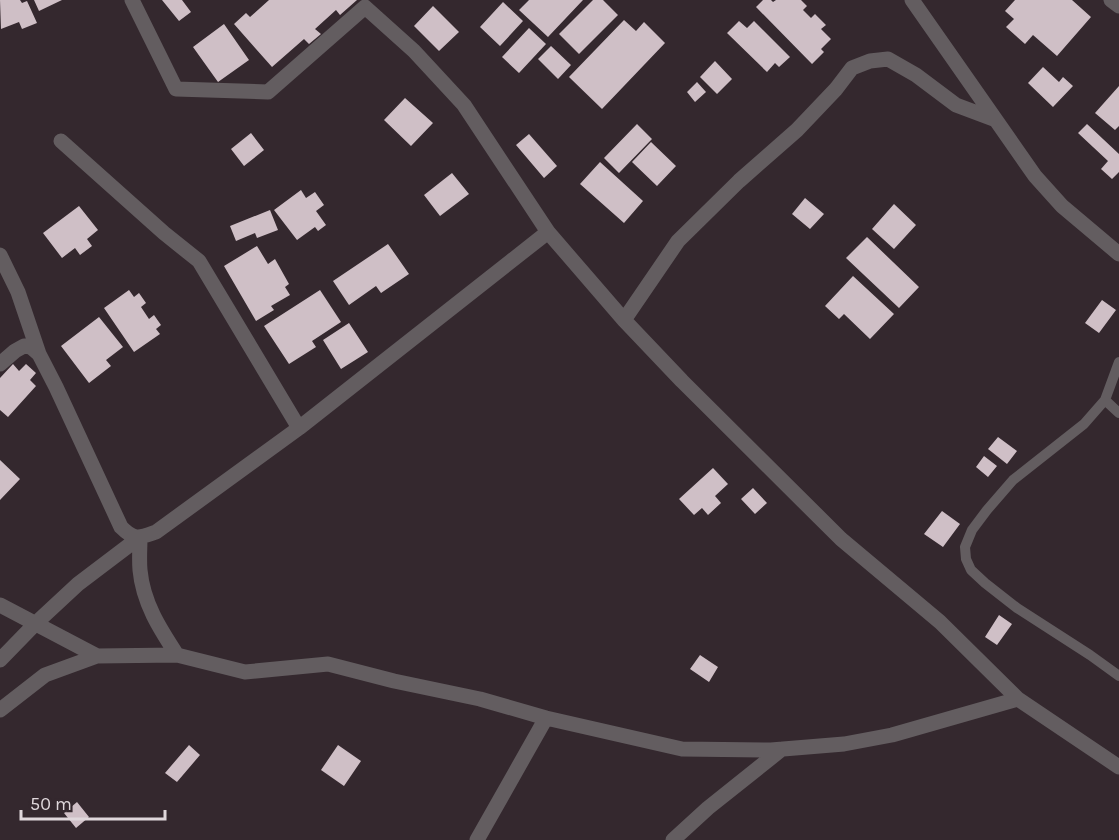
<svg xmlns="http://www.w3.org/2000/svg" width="1119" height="840" viewBox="0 0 1119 840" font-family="Karla,sans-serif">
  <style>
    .building { fill: #cfbfc6 }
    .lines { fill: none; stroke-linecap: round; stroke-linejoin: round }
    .service { stroke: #635d60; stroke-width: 10 }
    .minor { stroke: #635d60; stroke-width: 15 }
  </style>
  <rect width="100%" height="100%" fill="#34282e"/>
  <!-- building -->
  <path class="building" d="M0,0H20L22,3L27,1L37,23L22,29L19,22L1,29Z
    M34,0H62L39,11Z
    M162,0H182L191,12L179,21Z
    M269,0H357L340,15L336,10L315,29L321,34L309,44L304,39L272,67L234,24L246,13L250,17Z
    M529,0H583L548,37L519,10Z
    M593,0H603L618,15L579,54L559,34Z
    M763,0H771L773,2L776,0H801L807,6L803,10L811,18L815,14L826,25L821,29L831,39L821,49L824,52L812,64L756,7Z
    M1015,0H1072L1091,17L1057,56L1033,35L1025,44L1006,27L1014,19L1005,11Z
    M503,2L523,21L500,46L480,27Z
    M433,6L459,32L439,51L414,26Z
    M624,20L636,31L644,22L665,43L602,109L569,77Z
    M739,21L747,28L754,21L790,57L779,67L775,63L767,72L727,33Z
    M224,24L249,60L218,82L193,47Z
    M529,28L546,44L519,73L502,57Z
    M551,46L571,65L558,79L538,59Z
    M715,61L732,79L717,94L700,77Z
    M1043,67L1059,82L1063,77L1073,86L1053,107L1028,83Z
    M697,82L706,92L695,102L687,92Z
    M1119,86V126L1115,130L1095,113Z
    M405,98L433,123L411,146L384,120Z
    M637,124L652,139L619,173L604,158Z
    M1087,124L1119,154V172L1112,179L1101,169L1108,161L1078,133Z
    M251,133L264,150L244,166L231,149Z
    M529,134L557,166L544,178L516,145Z
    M651,142L676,166L657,186L632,162Z
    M600,162L643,201L624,223L580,184Z
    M452,173L469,194L440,216L424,195Z
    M301,190L306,198L315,192L324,205L316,211L326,225L318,231L315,227L297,240L274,210Z
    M805,198L824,214L810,229L792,214Z
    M894,204L916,225L894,249L872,229Z
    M79,206L98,230L87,239L92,246L80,255L75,248L62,258L43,233Z
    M270,210L278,230L257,238L255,233L236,241L230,226Z
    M867,237L919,287L899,308L846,258Z
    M388,244L409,274L381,293L376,286L349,305L333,281Z
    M257,246L268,264L275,259L289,284L285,287L290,295L271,306L274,310L256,321L224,266Z
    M853,276L894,314L870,339L844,314L839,319L825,306Z
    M129,290L134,297L139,293L146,303L141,307L149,319L154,315L161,325L156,329L160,334L134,352L104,308Z
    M320,290L341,322L312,341L316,347L289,364L264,326Z
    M1102,300L1116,310L1099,333L1085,323Z
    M99,317L123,347L106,360L111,366L89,383L61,346Z
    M349,323L368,352L341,369L323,340Z
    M13,364L19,371L26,364L36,373L30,380L36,386L8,417L0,410V378Z
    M998,437L1017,451L1007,464L988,449Z
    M984,456L997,466L988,477L976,467Z
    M0,460L20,479L0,500Z
    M713,468L728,484L715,496L721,503L708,515L702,508L694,515L679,499Z
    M753,488L767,503L755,514L741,499Z
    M942,511L960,524L943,547L924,534Z
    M999,615L1012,624L997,645L985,637Z
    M700,655L718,667L709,682L690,669Z
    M189,745L200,755L177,782L165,773Z
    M338,745L361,761L344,786L321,770Z
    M77,802L89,817L76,828L64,813Z"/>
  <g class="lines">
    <!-- service -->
    <path class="service" d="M1119,362L1105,400L1084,424L1013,480L987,510L972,530L965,547L966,559L971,570L985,583L1017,608L1090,655L1119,676
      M1105,400L1119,413"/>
    <!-- minor -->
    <path class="minor" d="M132,0L176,89L268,92L365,7L414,51L464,105L548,232L624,320L682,381L841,539L940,622L1018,699L1119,767
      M912,0L1035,176L1062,206L1119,254
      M1111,0L1119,6
      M61,141L164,233L199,261L299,428
      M0,255L18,292L39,354
      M624,320L678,241L739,181L797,130L836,89L852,68L870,61L888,59L916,75L956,105L996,120
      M0,364L15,351L24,346L31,347L39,354L56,387L121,527C135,541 139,538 156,532L299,428L548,232
      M140,537C140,548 139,559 140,570C143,603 160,629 177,655
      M0,605L97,656
      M0,660L36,623L78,584L140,537
      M0,710L45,675L97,656L177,655L245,672L328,664L394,681L480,699L546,718L682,749L771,750L844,744L892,735L1018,699
      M477,840L546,718
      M673,840L708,808L782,749"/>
  </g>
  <!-- scale -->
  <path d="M21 810v9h144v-9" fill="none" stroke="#dfd7db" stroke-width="3"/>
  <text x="30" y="810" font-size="18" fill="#dfd7db" stroke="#34282e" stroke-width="4.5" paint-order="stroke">50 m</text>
</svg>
